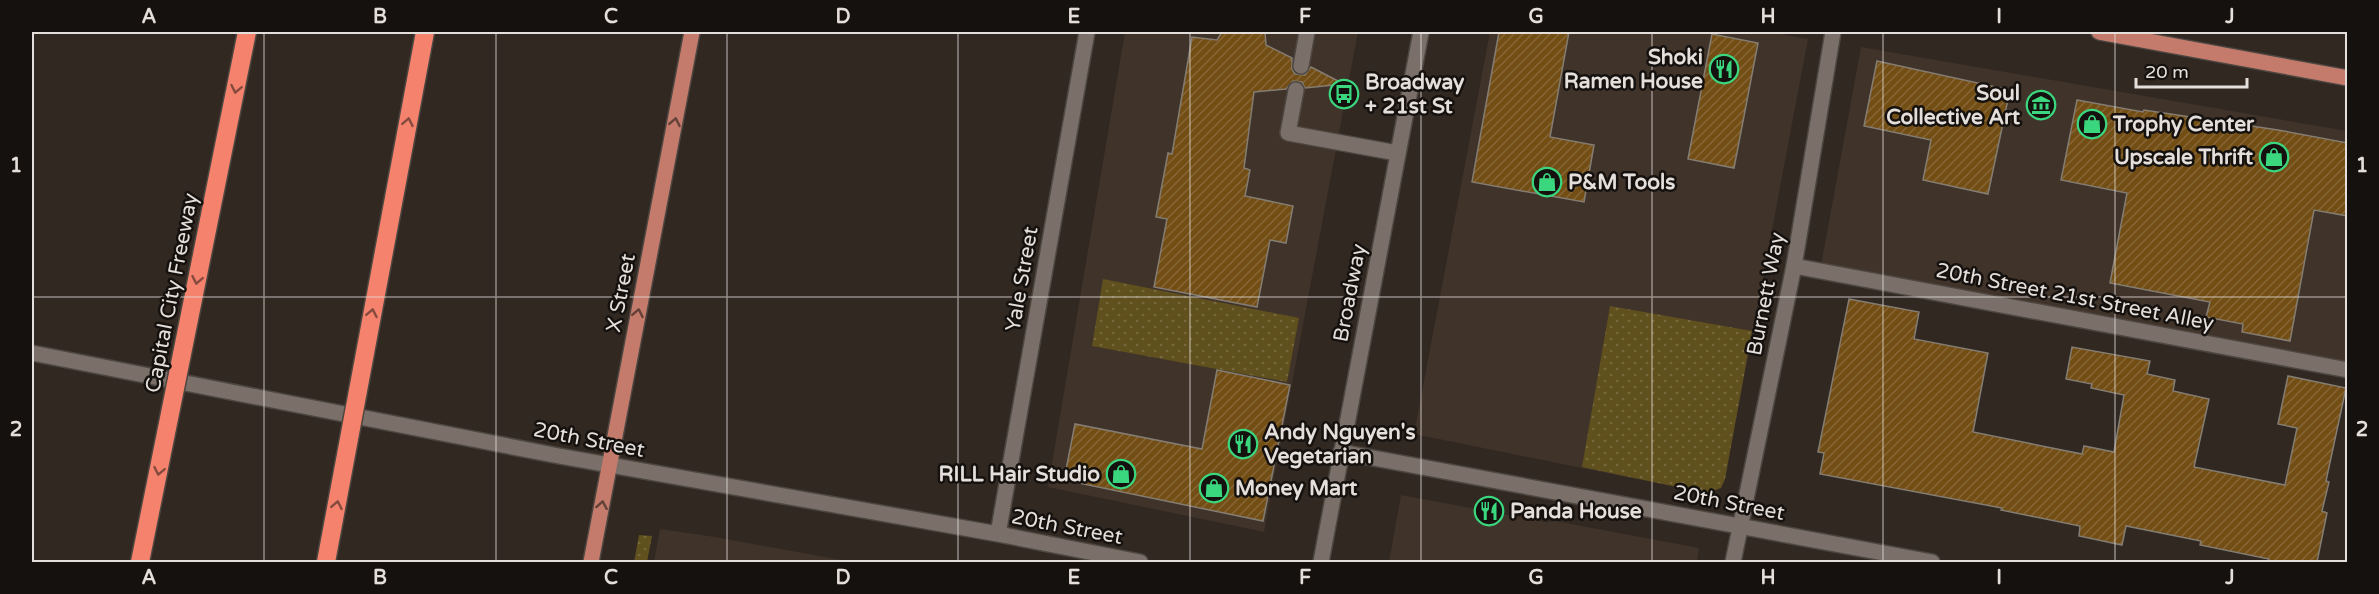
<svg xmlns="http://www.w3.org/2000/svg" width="2379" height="594" viewBox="0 0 2379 594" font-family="'Varela Round',sans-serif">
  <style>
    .built { fill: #40332a }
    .grass { fill: url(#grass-dots) }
    .building { fill: url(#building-hatch); stroke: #847d73; stroke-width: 1.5 }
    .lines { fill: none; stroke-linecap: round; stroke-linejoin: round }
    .service-casing { stroke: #4d4641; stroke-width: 18 }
    .minor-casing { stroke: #4d4641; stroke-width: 18 }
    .secondary-casing { stroke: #4d4641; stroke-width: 18 }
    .primary-casing { stroke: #4d4641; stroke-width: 18 }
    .service { stroke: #7a7069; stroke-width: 15 }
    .minor { stroke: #7a7069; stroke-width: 15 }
    .secondary { stroke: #7a7069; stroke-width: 15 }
    .primary { stroke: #c47b6b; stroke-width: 15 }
    .motorway-bridge-casing { stroke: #4d4641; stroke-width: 21; stroke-linecap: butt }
    .motorway-bridge { stroke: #f5826c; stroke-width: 18 }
    .oneway { stroke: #854a3e }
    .oneway2 { stroke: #644138 }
    .grid { fill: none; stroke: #e5dfdb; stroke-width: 1.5; stroke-opacity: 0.55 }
    .labels { text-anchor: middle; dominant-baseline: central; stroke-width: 5; stroke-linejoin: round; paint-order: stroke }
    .poi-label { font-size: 21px; font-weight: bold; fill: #e5dfdb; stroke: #15110f; text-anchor: start }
    .street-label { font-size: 21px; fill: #e5dfdb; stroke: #15110f }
    .neatline { fill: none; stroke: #e5dfdb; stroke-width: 2 }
    .grid-label { font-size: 20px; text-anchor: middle; font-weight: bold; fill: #e5dfdb }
  </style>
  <defs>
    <pattern id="grass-dots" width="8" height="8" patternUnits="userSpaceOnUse" patternTransform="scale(1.5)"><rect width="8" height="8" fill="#5f501d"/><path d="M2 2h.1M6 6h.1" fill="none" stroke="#76693d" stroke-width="1.8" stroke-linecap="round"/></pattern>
    <pattern id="building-hatch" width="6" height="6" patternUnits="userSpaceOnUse" patternTransform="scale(1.5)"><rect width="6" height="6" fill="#724d14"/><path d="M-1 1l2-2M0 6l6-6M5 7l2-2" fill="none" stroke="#866636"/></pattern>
  </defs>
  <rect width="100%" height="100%" fill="#312822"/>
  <!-- built -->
  <path class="built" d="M1125,32H1358L1264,532L1048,487Z
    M1490,32H1769L1808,39L1725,479L1721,488L1714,492L1706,493L1414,434Z
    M1861,47L2347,131V370L1820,271Z
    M1401,495L1546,522L1555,521L1699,548L1697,562H1389Z
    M660,529L715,537L852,562H654Z"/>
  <!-- grass -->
  <path class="grass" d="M1103,279L1299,318L1287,382L1092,346Z
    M1610,306L1752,331L1725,479L1721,488L1706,493L1582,467Z
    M639,535L652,536L647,562H634Z"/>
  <!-- building -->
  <path class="building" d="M1222,32H1265L1266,45L1292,58V69L1295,74L1305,75L1311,67L1344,84L1305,88L1302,82L1293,81L1286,89L1254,92L1244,168L1250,170L1245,196L1293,206L1286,243L1270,240L1257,307L1154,287L1167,219L1156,217L1168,153L1172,154L1192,37L1217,40Z
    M1499,32H1569L1550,137L1594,145L1584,202L1472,182Z
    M1712,34L1758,43L1734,168L1688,159Z
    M1877,61L2010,90L1988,194L1923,180L1931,140L1864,126Z
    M2077,100L2143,112L2144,110L2278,130L2348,143V216L2314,210L2290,341L2242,332L2243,324L2206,317L2210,302L2110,283L2127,193L2061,180Z
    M1849,299L1919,312L1914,339L1988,353L1973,432L2082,454L2084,446L2114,452L2124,395L2091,388L2092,384L2066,379L2072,347L2150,361L2147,374L2175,380L2173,391L2209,399L2194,467L2285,485L2297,428L2278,424L2288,376L2346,388L2326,481L2329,482L2322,511L2327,513L2317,562H2268L2269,559L2200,545L2201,541L2126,526L2122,545L2079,536L2080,526L2001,510L2002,508L1820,474L1824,453L1818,452Z
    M1217,370L1290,385L1263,521L1064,480L1075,424L1202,449Z"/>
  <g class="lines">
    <!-- service casing -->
    <g class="service-casing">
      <path id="service" d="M1301,66L1307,32
        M1296,90L1288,133L1397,153
        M1794,266L2348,370"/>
    </g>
    <!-- minor casing -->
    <g class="minor-casing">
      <path id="minor" d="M32,353L559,456L998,534L1140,562
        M1341,452L1932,562
        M998,534L1087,32
        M1733,562L1794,266L1833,32"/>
    </g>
    <!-- secondary casing -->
    <g class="secondary-casing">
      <path id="secondary" d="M1321,562L1421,32"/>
    </g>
    <!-- primary casing -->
    <g class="primary-casing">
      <path id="primary" d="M2099,32L2348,78
        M591,562L692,32"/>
    </g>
    <!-- service -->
    <use href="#service" class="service"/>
    <!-- minor -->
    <use href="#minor" class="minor"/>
    <!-- secondary -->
    <use href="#secondary" class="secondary"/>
    <!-- primary -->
    <use href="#primary" class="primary"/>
    <!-- motorway-bridge casing -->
    <g class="motorway-bridge-casing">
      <path id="motorway-bridge" d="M140,562L247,32
        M326,562L425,32"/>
    </g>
    <!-- motorway-bridge -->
    <use href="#motorway-bridge" class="motorway-bridge"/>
  </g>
  <!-- one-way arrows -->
  <defs><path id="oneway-chevron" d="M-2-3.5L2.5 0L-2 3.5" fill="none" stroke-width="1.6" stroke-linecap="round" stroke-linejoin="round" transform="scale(1.5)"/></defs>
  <g class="oneway">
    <use href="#oneway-chevron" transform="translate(236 89) rotate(101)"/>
    <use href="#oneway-chevron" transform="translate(408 122) rotate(-79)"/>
    <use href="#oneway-chevron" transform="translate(197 280) rotate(101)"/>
    <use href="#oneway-chevron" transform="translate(372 313) rotate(-79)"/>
    <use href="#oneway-chevron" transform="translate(159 471) rotate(101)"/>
    <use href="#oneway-chevron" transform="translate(337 505) rotate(-79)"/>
  </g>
  <g class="oneway2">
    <use href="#oneway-chevron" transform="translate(675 122) rotate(-79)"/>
    <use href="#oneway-chevron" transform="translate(638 313) rotate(-79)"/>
    <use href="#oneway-chevron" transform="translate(602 505) rotate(-80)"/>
  </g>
  <!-- grid -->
  <path class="grid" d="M264,32V562M496,32V562M727,32V562M958,32V562M1190,32V562M1421,32V562M1652,32V562M1883,32V562M2115,32V562M32,297H2348"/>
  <!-- icons -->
  <defs>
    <g id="restaurant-ring" transform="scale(1.5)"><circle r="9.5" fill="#15110f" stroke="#3ad77f" stroke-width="1.5"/><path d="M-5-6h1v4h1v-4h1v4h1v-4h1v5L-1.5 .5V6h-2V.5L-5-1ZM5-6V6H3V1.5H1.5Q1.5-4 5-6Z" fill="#3ad77f"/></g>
    <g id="bus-ring" transform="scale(1.5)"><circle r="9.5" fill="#15110f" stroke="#3ad77f" stroke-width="1.5"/><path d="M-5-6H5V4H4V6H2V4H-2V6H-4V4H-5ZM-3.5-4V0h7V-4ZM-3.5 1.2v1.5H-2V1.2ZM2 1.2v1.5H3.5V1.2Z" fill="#3ad77f"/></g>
    <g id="museum-ring" transform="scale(1.5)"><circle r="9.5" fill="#15110f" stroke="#3ad77f" stroke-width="1.5"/><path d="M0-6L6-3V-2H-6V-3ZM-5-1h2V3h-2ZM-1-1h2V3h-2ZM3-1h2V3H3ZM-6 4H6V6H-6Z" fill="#3ad77f"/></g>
    <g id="shop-ring" transform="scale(1.5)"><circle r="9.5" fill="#15110f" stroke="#3ad77f" stroke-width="1.5"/><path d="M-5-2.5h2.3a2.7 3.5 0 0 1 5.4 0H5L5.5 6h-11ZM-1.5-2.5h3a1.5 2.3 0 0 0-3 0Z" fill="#3ad77f"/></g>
  </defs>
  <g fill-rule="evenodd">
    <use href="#restaurant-ring" x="1724" y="69"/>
    <use href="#bus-ring" x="1344" y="94"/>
    <use href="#museum-ring" x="2041" y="105"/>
    <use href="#shop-ring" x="2092" y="124"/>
    <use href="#shop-ring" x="2274" y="157"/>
    <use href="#shop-ring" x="1547" y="182"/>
    <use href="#restaurant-ring" x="1243" y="444"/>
    <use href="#shop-ring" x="1121" y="474"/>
    <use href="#shop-ring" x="1214" y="488"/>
    <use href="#restaurant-ring" x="1489" y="511"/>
  </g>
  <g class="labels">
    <!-- poi labels -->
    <g class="poi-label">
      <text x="1703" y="57" text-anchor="end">Shoki<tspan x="1703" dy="24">Ramen House</tspan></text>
      <text x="1365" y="82">Broadway<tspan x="1365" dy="24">+ 21st St</tspan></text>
      <text x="2020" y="93" text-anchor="end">Soul<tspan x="2020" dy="24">Collective Art</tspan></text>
      <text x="2113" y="124">Trophy Center</text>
      <text x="2253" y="157" text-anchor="end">Upscale Thrift</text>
      <text x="1568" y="182">P&amp;M Tools</text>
      <text x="1264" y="432">Andy Nguyen's<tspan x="1264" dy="24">Vegetarian</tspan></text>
      <text x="1100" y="474" text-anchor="end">RILL Hair Studio</text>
      <text x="1235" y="488">Money Mart</text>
      <text x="1510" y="511">Panda House</text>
    </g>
    <!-- street labels -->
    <g class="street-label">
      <text transform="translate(1022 279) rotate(-80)">Yale Street</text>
      <text transform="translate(172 293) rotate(-79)">Capital City Freeway</text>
      <text transform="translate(621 293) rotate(-79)">X Street</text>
      <text transform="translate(1350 293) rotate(-79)">Broadway</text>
      <text transform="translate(1766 294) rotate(-79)">Burnett Way</text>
      <text transform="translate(2075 297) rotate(11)">20th Street 21st Street Alley</text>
      <text transform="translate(589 440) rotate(11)">20th Street</text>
      <text transform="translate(1729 503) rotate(11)">20th Street</text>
      <text transform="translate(1067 527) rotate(11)">20th Street</text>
    </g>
  </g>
  <!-- border -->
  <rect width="2379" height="594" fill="none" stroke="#15110f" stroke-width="66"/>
  <!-- scale -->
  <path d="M2136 78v9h111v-9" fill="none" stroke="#e5dfdb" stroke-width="3"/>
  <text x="2145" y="78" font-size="18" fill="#e5dfdb" stroke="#15110f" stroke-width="4.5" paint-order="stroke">20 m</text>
  <rect x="33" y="33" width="2313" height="528" class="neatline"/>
  <g class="grid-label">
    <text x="149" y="23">A</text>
    <text x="380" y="23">B</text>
    <text x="611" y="23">C</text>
    <text x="843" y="23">D</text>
    <text x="1074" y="23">E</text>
    <text x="1305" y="23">F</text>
    <text x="1536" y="23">G</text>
    <text x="1768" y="23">H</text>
    <text x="1999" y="23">I</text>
    <text x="2230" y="23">J</text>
    <text x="16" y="172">1</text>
    <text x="2362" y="172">1</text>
    <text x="16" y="436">2</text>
    <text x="2362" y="436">2</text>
    <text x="149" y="584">A</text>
    <text x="380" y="584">B</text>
    <text x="611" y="584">C</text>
    <text x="843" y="584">D</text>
    <text x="1074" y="584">E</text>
    <text x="1305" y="584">F</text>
    <text x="1536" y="584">G</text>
    <text x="1768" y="584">H</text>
    <text x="1999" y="584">I</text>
    <text x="2230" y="584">J</text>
  </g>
</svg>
